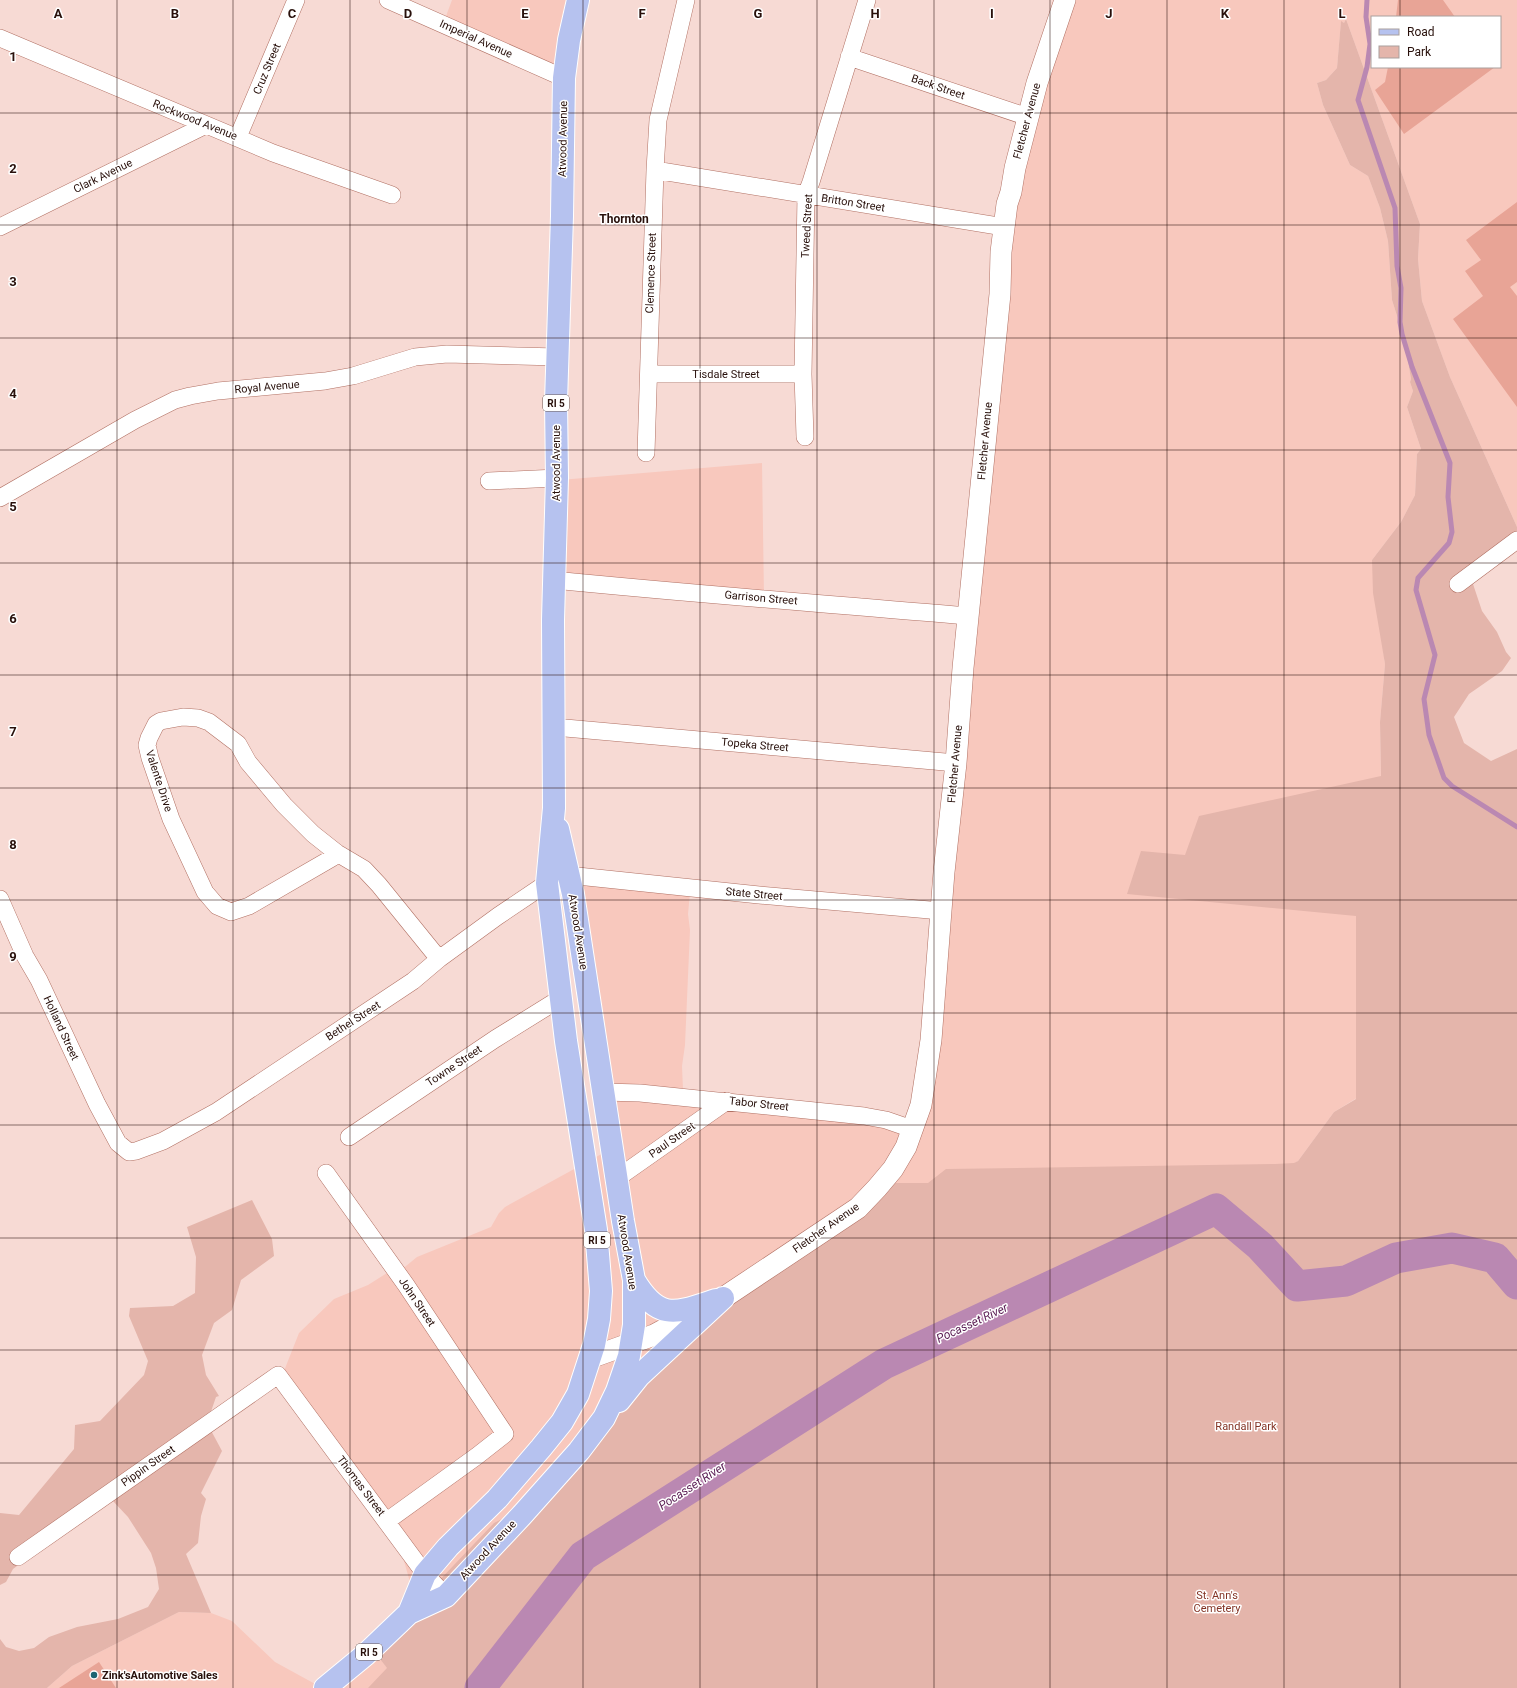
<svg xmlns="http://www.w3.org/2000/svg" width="1517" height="1688" viewBox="0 0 1517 1688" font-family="Roboto,sans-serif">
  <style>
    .built { fill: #f8c8bd; fill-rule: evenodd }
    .green { fill: #e4b5ab }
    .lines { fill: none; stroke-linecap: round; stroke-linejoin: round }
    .stream { stroke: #ba88b2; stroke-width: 5 }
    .river { stroke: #ba88b2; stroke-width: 31 }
    .building { fill: #e8a496 }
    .minor-casing { stroke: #b17063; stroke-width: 18 }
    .tertiary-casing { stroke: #b17063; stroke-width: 22 }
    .primary-casing { stroke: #fff; stroke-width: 24 }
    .minor { stroke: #fff; stroke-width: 17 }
    .tertiary { stroke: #fff; stroke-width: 21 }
    .primary { stroke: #b6c2ef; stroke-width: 22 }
    .grid { fill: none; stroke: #28100b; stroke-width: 1; stroke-opacity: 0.55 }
    .poi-dot { fill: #1c6572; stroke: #fff; stroke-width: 1.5 }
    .labels { text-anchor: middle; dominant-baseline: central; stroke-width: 3; stroke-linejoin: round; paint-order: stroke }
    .shield { fill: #fff; stroke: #685854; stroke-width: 1 }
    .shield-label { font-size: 10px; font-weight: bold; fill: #28100b }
    .street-label { font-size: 11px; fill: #28100b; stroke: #fff }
    .park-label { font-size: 11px; fill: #833324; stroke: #fff }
    .poi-label { font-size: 11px; font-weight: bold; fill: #28100b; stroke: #fff; text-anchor: start }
    .neighbourhood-label { font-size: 12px; font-weight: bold; fill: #28100b; stroke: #fff }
    .water-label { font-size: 12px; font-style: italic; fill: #591c53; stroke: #fff }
    .grid-label { font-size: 13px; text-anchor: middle; font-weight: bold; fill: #28100b; stroke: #fff; stroke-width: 3; stroke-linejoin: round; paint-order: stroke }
  </style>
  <rect width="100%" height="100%" fill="#f7dad4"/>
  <!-- built -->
  <path class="built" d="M452,0H579L567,71L442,27Z
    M1067,0H1517V527L1450,377L1422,301L1418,259L1420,224L1346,19L1344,23L1341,22L1337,68L1326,80L1317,83L1323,105L1350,165L1368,176L1380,208L1388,241L1392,300L1404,338L1411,379L1410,382L1413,391L1407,407L1421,449L1417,454L1415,495L1401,522L1372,560L1385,664L1380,722L1381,785L1366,912L1402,1083L1355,1099L1334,1112L1298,1161L1276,1174L1053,1185L887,1183L591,1438L436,1584L412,1589L402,1554L282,1376L299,1333L334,1299L368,1285L387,1273L395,1275L417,1257L491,1227L499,1213L505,1207L607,1151L571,879L690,893L688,914L690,930L685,1045L682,1066L683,1090L915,1125L1008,204ZM1372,17H1500V67H1372Z
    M762,463L764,596L557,580L560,480Z
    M179,1612L211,1613L232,1621L275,1662L317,1685L373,1650L398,1681L402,1688H47L72,1666Z"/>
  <!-- green -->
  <path class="green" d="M1346,19L1420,224L1418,259L1422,301L1450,377L1517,527V541L1471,578L1482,611L1497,632L1506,652L1511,658L1502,671L1469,694L1454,717L1464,743L1491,761L1517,749V1688H368L387,1668L373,1650L494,1523L508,1516L682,1337L887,1183H928L946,1169L1275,1164L1294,1163L1298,1161L1334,1112L1356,1099V916L1127,894L1141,851L1185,855L1199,816L1381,776L1380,722L1385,664L1373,593L1372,560L1401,522L1415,495L1417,454L1421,449L1407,407L1413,391L1410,382L1411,379L1404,338L1392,300L1388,241L1380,208L1368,176L1350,165L1323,105L1317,83L1326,80L1337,68L1341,21L1344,23Z
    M252,1200L272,1239L274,1256L241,1280L232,1310L214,1323L202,1355L206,1375L219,1396L216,1397L207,1423L222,1451L201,1493L206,1499L201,1516L198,1543L186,1554L211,1613L179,1612L72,1666L47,1688H0V1639L6,1647L19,1651L34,1648L49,1637L77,1627L118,1619L148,1607L159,1589L156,1568L151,1553L128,1517L112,1500L106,1499L13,1569L6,1582L0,1585V1513L19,1515L74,1449L75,1425L100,1421L144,1375L148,1361L129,1316L130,1308L173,1306L195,1293L196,1257L187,1227Z"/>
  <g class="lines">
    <!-- stream -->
    <path class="stream" d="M1367,0L1366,17L1370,44L1367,67L1358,100L1395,208L1397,266L1401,288L1400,322L1402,334L1412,367L1450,463L1448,497L1452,532L1449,543L1418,578L1416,590L1435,655L1424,699L1429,735L1444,778L1452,786L1517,827"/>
    <!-- river -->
    <path class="river" d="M480,1688L583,1556L884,1364L1216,1209L1260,1246L1297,1286L1346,1281L1396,1258L1452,1248L1495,1258L1517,1284"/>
  </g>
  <!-- building -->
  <path class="building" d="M1398,0H1443L1455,17H1396Z
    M1388,67H1495L1404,134L1375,90L1385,82Z
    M1517,202V282L1510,287L1517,296V407L1453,319L1483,296L1465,271L1481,260L1466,240Z
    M99,1662L116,1688H59Z"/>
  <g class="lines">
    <!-- minor casing -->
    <g class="minor-casing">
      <path id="minor" d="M388,0L564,78
        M0,38L273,153L392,195
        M849,57L1028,117
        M238,137L296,0
        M655,170L1004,227
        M0,227L206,125
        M649,374H803
        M805,437L803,374L806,195L811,182L867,0
        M646,453L655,170L658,120L686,0
        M489,481L557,478
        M0,498L135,420L175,400L190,396L218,391L325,381L353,376L415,357L447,354L558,357
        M554,580C692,594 830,604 968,616
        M1458,584L1517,540
        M554,727L956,763
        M337,853L332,858L249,906L231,912L217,906L205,892L171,819L150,758L147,745L149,738L156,724L161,721L183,717L198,718L209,722L238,744L248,762L284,805L313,834L337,853L364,869L379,885L439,959
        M0,899L25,956L39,980L97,1104L118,1143L129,1152L136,1151L163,1141L216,1112L413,981L439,959L498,916L547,883L568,875L759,895L941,911
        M603,1092L640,1093L864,1116L886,1120L912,1129
        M349,1137L495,1039L561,998
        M326,1173L406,1285L505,1434L477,1456L387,1521
        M616,1179L727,1101
        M18,1557L278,1375L425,1574L446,1596"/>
    </g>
    <!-- tertiary casing -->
    <g class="tertiary-casing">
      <path id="tertiary" d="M590,1358L654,1335L723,1298L858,1208L877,1188L893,1169L906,1147L921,1105L931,1040L944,872L956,763L963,668L1000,294L1001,252L1007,204L1011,192L1015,168L1037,83L1065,0"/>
    </g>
    <!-- primary casing -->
    <g class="primary-casing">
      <path id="primary" d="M634,1280C659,1322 676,1313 716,1300
        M619,1401L639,1376L723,1298
        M409,1613L425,1574L448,1547L497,1499L541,1448L562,1422L578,1394L594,1345L599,1319L601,1291L596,1230L566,1041L547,883L554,808L553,620L557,478L556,402L562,216L564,78L569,40L578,0
        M325,1688L365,1655L409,1613L446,1596L522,1515L579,1451L604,1418L617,1391L629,1356L634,1325V1280L623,1221L573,894L558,829"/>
    </g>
    <!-- minor -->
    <use href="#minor" class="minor"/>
    <!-- tertiary -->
    <use href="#tertiary" class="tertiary"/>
    <!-- primary -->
    <use href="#primary" class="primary"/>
  </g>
  <!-- grid -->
  <path class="grid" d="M117,0V1688M233,0V1688M350,0V1688M467,0V1688M583,0V1688M700,0V1688M817,0V1688M934,0V1688M1050,0V1688M1167,0V1688M1284,0V1688M1400,0V17M1400,67V1688M0,113H1517M0,225H1517M0,338H1517M0,450H1517M0,563H1517M0,675H1517M0,788H1517M0,900H1517M0,1013H1517M0,1125H1517M0,1238H1517M0,1350H1517M0,1463H1517M0,1575H1517"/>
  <!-- markers -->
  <circle class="poi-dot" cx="94" cy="1675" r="4"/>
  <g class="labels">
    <!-- shield labels -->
    <g class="shield">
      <rect x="543" y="395" width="26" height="16" rx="3"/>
      <rect x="584" y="1232" width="26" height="16" rx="3"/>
      <rect x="356" y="1644" width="26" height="16" rx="3"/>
    </g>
    <g class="shield-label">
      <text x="556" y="403">RI 5</text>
      <text x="597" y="1240">RI 5</text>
      <text x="369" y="1652">RI 5</text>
    </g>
    <!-- street labels -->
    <g class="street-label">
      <text transform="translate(476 39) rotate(24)">Imperial Avenue</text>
      <text transform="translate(267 69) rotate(-67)">Cruz Street</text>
      <text transform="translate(938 87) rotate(19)">Back Street</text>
      <text transform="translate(195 120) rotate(22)">Rockwood Avenue</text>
      <text transform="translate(1027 121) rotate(-75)">Fletcher Avenue</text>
      <text transform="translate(563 139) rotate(-89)">Atwood Avenue</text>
      <text transform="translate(103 176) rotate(-26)">Clark Avenue</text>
      <text transform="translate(853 203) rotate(9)">Britton Street</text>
      <text transform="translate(807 226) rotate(-87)">Tweed Street</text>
      <text transform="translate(651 273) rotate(-88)">Clemence Street</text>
      <text x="726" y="374">Tisdale Street</text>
      <text transform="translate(267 387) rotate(-5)">Royal Avenue</text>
      <text transform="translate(985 441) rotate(-85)">Fletcher Avenue</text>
      <text transform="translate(556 463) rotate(-90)">Atwood Avenue</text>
      <text transform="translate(761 598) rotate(5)">Garrison Street</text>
      <text transform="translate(755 745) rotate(5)">Topeka Street</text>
      <text transform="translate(955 764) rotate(-85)">Fletcher Avenue</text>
      <text transform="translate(159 781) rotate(72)">Valente Drive</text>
      <text transform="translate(754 894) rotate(5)">State Street</text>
      <text transform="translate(578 932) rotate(81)">Atwood Avenue</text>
      <text transform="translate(353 1021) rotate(-33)">Bethel Street</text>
      <text transform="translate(61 1028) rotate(65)">Holland Street</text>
      <text transform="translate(454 1066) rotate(-34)">Towne Street</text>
      <text transform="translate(759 1104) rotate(6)">Tabor Street</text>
      <text transform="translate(672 1140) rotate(-35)">Paul Street</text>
      <text transform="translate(826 1228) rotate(-35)">Fletcher Avenue</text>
      <text transform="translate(627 1252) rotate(81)">Atwood Avenue</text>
      <text transform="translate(417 1302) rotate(56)">John Street</text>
      <text transform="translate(148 1466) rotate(-35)">Pippin Street</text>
      <text transform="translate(361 1486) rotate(53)">Thomas Street</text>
      <text transform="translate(488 1550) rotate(-47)">Atwood Avenue</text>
    </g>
    <!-- park labels -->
    <g class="park-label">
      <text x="1246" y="1426">Randall Park</text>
      <text x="1217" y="1595">St. Ann's<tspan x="1217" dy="13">Cemetery</tspan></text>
    </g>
    <!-- poi labels -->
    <g class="poi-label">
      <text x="102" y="1675">Zink'sAutomotive Sales</text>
    </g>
    <!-- neighbourhood labels -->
    <g class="neighbourhood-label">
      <text x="624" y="219">Thornton</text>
    </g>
    <!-- water labels -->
    <g class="water-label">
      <text transform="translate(972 1323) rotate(-25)">Pocasset River</text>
      <text transform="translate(692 1486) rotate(-33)">Pocasset River</text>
    </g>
  </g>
  <g class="grid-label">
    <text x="58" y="18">A</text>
    <text x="175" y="18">B</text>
    <text x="292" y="18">C</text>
    <text x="408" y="18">D</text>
    <text x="525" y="18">E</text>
    <text x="642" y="18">F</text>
    <text x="758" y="18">G</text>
    <text x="875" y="18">H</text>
    <text x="992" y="18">I</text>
    <text x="1109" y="18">J</text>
    <text x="1225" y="18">K</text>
    <text x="1342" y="18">L</text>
    <text x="13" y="61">1</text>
    <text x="13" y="173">2</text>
    <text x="13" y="286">3</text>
    <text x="13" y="398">4</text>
    <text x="13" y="511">5</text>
    <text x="13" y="623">6</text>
    <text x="13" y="736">7</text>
    <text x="13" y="849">8</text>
    <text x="13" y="961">9</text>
  </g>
  <!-- legend -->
  <rect x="1371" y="16" width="130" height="52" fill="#ffffff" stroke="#a99f9d"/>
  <rect x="1379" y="29" width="20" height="6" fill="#b6c2ef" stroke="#a99f9d"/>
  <text x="1407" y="36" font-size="12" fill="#28100b">Road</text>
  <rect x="1379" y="46" width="20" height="12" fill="#e4b5ab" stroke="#a99f9d"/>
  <text x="1407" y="56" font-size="12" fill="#28100b">Park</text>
</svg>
